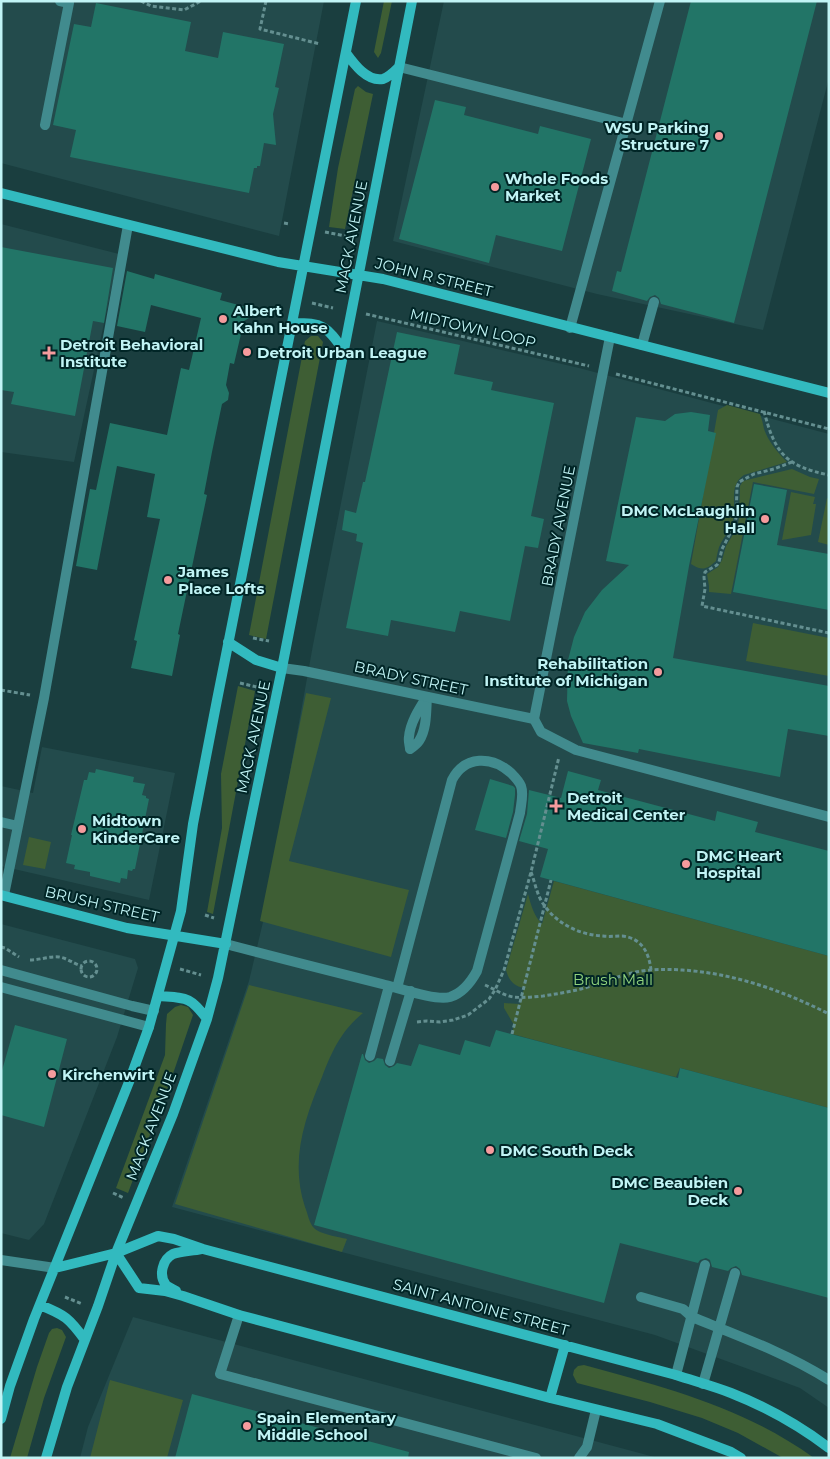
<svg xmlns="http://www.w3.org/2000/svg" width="830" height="1459" viewBox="0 0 830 1459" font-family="Montserrat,sans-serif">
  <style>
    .built { fill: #234b4c }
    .green { fill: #3e5e34 }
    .building { fill: #227567 }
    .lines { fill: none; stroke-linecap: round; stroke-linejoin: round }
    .path { stroke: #648f90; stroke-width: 3; stroke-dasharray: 4 2.5; stroke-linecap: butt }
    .lane { stroke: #418b8e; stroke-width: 10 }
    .street { stroke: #418b8e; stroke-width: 10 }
    .secondary { stroke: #32babf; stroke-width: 10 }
    .path-bridge { stroke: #648f90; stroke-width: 3; stroke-dasharray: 4 2.5; stroke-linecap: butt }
    .poi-dot { fill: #f59b9d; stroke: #002526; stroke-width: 2 }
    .labels { text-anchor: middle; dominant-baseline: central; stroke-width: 4; stroke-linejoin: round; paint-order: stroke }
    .poi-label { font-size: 15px; font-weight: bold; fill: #c1f4f5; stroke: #002526; text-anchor: start }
    .street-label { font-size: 15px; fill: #c1f4f5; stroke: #002526 }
    .park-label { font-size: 15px; fill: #91d37d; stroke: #002526 }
  </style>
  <rect width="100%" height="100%" fill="#1a3e3f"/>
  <!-- built -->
  <path class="built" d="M1,1H324L279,236L1,163Z
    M444,1H829V78L763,330L597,294L393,241Z
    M1,224L119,254L74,462L1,452Z
    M377,321L579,368L829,434V1408L800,1388L655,1335L172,1207L249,981L263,922L313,645Z
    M42,747L175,773L149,900L1,866V786L33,793Z
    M1,924L135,959L138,968L117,1037L44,1224L29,1240L1,1233Z
    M133,1317L658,1458H80L88,1427Z"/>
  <!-- green -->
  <path class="green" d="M384,1H392L381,53L378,58L374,52Z
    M358,86L366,92L373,94L345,229L329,227L338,168L355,89Z
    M318,336L323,342L266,639L249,635L305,341L311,336Z
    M727,405L760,414C762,419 763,424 764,429C768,441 778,453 787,462L744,475C730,484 735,501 734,515C733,525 726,534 721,543C718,548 717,555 716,561C706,570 702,571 691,564L718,410Z
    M792,469L810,477L819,479L814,494L753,482L731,594L709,592V586L707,574L718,567L722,560L726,546L737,528L739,518L740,486L743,481Z
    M791,492L815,497L813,504H816L811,535L782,540Z
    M827,498L829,499V545L818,542Z
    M753,623L829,638V676L746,661Z
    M238,686L255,691L213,914L207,912L222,828L221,774Z
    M306,693L331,698L289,861L409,890L391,957L260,921Z
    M29,837L51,842L45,869L23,865Z
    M554,881L829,956V1108L680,1068L676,1077L666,1075L512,1034L514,1025L504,1008V1003L520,1004L524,988C514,986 509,981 506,970L528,894C531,905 534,916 542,924Z
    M249,985L363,1013C341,1031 332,1051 322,1077C304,1120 290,1161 305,1207C308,1214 309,1223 314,1228C319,1234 339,1237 347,1239L342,1252L175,1204Z
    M181,1005L188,1007L193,1015L175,1068L128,1193L116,1188L165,1055L166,1024L167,1014L175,1007Z
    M57,1328L62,1330L66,1337L44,1398L27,1458H10L37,1367L49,1333L52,1329Z
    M584,1365C667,1388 743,1407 814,1458H783L738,1433L702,1418L650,1402L577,1383L573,1375L574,1370L578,1366Z
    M110,1380L183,1400L167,1458H90Z"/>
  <!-- building -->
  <path class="building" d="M691,1H817L734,323L661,304L659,298L655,295L650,297L647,301L612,291L617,271L621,272Z
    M96,3L191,22L185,51L218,58L223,32L284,44L275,87L279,88L273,114L276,145L264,143L260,166H257V168H254L249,193L70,157L76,130L53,125L74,24L91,27Z
    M435,100L466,107L464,115L538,134L540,126L591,139L562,251L496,235L489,263L399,239Z
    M1,247L113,268L104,323L93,321L75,416L11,404L14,392L1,390Z
    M127,271L154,279L155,274L222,293L220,300L246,307L245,312L249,318L244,321L234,364L230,363L226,385L229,393L228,400L222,404L212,452L204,494L207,495L178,634L180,635L172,676L131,668L137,641L134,640L160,519L147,517L155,474L117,466L97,570L76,566L90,489L96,490L110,423L167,435L181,368L189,370L201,318L151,305L145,332L117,326Z
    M397,332L460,345L454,374L493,382L491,390L554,403L531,516L544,519L538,548L525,546L510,621L460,611L455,632L391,620L388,636L346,628L363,543L356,541L357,534L342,530L345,510L356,513L363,482H365Z
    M691,412L710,415L708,431L716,433L689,566L673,658L829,686V736L788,729L780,777L639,749L638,753L583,743L571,716L567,701L568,660L574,637L585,612L602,590L629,565L606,561L636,417L665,421L675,414Z
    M754,484L787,490L777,545L829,554V610L733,592Z
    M96,769L134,777L133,782L145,784L142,795L146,796V798L149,799L135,869H133L132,871L128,870L127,879L121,878L120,883L90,876V872L74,869L75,865L66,863L72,835H71L84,780H87L89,772L95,773Z
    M568,771L601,780L598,790L715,821L717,811L758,822L755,832L829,851V956L540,877L548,849L519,841L527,814L529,790L561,798Z
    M490,779L513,786L515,788V795L513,812L506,838L475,830Z
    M15,1025L67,1039L44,1127L1,1115V1074Z
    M496,1030L678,1078L680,1068L829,1108V1298L742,1275L740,1269L736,1266L731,1268L728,1271L712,1267L710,1260L706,1258L700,1260L698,1263L620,1243L604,1303L314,1225L362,1054H363L365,1060L369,1063L374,1061L377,1058L383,1059L385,1065L389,1068L394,1066L397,1063L411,1066L419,1044L460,1055L465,1040L490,1047Z
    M192,1394L409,1452L408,1458H175Z"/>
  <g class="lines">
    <!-- path -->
    <path class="path" d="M141,1L151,6L184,10L201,1
      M266,1L260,29L320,44
      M284,223L290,224
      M325,232L346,236
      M312,303L333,308
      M366,314L589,366
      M616,374L829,429
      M764,411C775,454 786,466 829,475
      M792,462L774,469L754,474L739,482L737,487L736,518L734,526L722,549L719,562L717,565L705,572L704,577L705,589L702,606L829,633
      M253,638L269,641
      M240,683L261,688
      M1,690L30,695
      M531,872C535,882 537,896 544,905C557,924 580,935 603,936C609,937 615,936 622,936C642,938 649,953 651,970
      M205,915L214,918
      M1,947L5,948L19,957
      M30,960C40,960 49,956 59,957C67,958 74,964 82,966
      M81 969a8 8 0 1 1 16 0a8 8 0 1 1-16 0Z
      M180,969L201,975
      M485,985C494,989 503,995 513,997C523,998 533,997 543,996C556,994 569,992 581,989C604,983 625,972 650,970C712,966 774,986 829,1014
      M417,1022L427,1021L440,1022L453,1020L468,1015L489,999L495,990L504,970L531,872L559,757
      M113,1193L124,1198
      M65,1297L82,1304"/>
    <!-- lane -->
    <path class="lane" d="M399,67L627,124
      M45,125L69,3L60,1
      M570,328L660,1
      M642,345L654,302
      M534,719L541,732L576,750L829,817
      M410,749C413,747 417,744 419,741C427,729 426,711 427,697
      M410,749C410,746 408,741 409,737C410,723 419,709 426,698
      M1,822L18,826
      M4,895L44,698L128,225
      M226,944C278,958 330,971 382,984C399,988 435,1001 450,997C463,993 471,982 477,971L520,813C521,804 524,794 521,786C519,781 514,776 511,773C492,756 465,755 452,780L397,988
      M1,970L132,1006L154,1011
      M1,987L149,1027
      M370,1056L389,986
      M390,1061L411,991
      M641,1297L683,1309L692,1317C739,1336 786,1353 829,1380
      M239,1315L220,1374L536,1458
      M676,1375L705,1265
      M703,1384L735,1273
      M579,1458L587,1447L596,1410"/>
    <!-- street -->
    <path class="street" d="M282,668L304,671L534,719L610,337
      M1,1260L55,1268"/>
    <!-- secondary -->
    <path class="secondary" d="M346,53C354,64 367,82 383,79C389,77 395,71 399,67
      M1,193L278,262L383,279L829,393
      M293,323C323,323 326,325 344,351
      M228,642L256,660L282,668
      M1,895L127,928L226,944
      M159,996C186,998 190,996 207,1019
      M116,1253L139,1288L165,1291L183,1296L239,1315L550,1398L657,1424L731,1452L741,1458
      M55,1268L116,1253L158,1236L174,1239L203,1249L676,1375C694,1381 713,1386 731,1393C764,1406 800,1426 829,1448
      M176,1291C173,1289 168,1287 166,1285C158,1275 163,1259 173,1254C181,1251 192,1251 201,1249
      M40,1305C65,1315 69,1318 85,1340
      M550,1398L565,1345
      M1,1419L10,1386L34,1319L129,1082L149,1027L181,911L193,824L217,700L356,1
      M46,1458L67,1387L98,1306L116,1253L173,1114L207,1019L218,978L282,668L412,1"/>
    <!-- path-bridge -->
    <path class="path-bridge" d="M512,1034L551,880"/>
  </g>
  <!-- markers -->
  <g class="poi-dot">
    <circle cx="719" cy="136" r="5"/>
    <circle cx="495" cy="187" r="5"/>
    <circle cx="223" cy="319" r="5"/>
    <circle cx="247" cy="352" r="5"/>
    <path d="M46.5 345.5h5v5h5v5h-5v5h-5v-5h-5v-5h5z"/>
    <circle cx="765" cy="519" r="5"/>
    <circle cx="168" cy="580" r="5"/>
    <circle cx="658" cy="672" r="5"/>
    <path d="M553.5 798.5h5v5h5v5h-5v5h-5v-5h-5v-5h5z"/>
    <circle cx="82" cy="829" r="5"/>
    <circle cx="686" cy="864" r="5"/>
    <circle cx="52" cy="1074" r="5"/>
    <circle cx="490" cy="1150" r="5"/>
    <circle cx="738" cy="1191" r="5"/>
    <circle cx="247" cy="1426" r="5"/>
  </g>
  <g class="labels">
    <!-- poi labels -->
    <g class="poi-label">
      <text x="709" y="127" text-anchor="end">WSU Parking<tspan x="709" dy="17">Structure 7</tspan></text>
      <text x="505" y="178">Whole Foods<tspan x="505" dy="17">Market</tspan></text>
      <text x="233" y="310">Albert<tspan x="233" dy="17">Kahn House</tspan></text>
      <text x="60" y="344">Detroit Behavioral<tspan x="60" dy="17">Institute</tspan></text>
      <text x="257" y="352">Detroit Urban League</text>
      <text x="755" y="510" text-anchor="end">DMC McLaughlin<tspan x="755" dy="17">Hall</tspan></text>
      <text x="178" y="571">James<tspan x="178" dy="17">Place Lofts</tspan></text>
      <text x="648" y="663" text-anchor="end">Rehabilitation<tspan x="648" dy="17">Institute of Michigan</tspan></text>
      <text x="567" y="797">Detroit<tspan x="567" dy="17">Medical Center</tspan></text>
      <text x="92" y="820">Midtown<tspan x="92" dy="17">KinderCare</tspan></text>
      <text x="696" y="855">DMC Heart<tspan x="696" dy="17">Hospital</tspan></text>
      <text x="62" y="1074">Kirchenwirt</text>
      <text x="500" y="1150">DMC South Deck</text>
      <text x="728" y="1182" text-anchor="end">DMC Beaubien<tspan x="728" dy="17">Deck</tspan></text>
      <text x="257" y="1417">Spain Elementary<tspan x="257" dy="17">Middle School</tspan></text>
    </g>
    <!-- street labels -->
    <g class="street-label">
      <text transform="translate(351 237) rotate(-79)">MACK AVENUE</text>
      <text transform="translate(434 277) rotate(14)">JOHN R STREET</text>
      <text transform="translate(473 328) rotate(13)">MIDTOWN LOOP</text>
      <text transform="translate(558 526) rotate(-79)">BRADY AVENUE</text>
      <text transform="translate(411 678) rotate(12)">BRADY STREET</text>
      <text transform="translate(253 737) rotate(-78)">MACK AVENUE</text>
      <text transform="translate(102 904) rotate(13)">BRUSH STREET</text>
      <text transform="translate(151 1126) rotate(-69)">MACK AVENUE</text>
      <text transform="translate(481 1307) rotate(15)">SAINT ANTOINE STREET</text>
    </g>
    <!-- park labels -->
    <g class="park-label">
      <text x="613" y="979">Brush Mall</text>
    </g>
  </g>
  <!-- border -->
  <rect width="830" height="1459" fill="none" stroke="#c1f4f5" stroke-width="5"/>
</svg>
